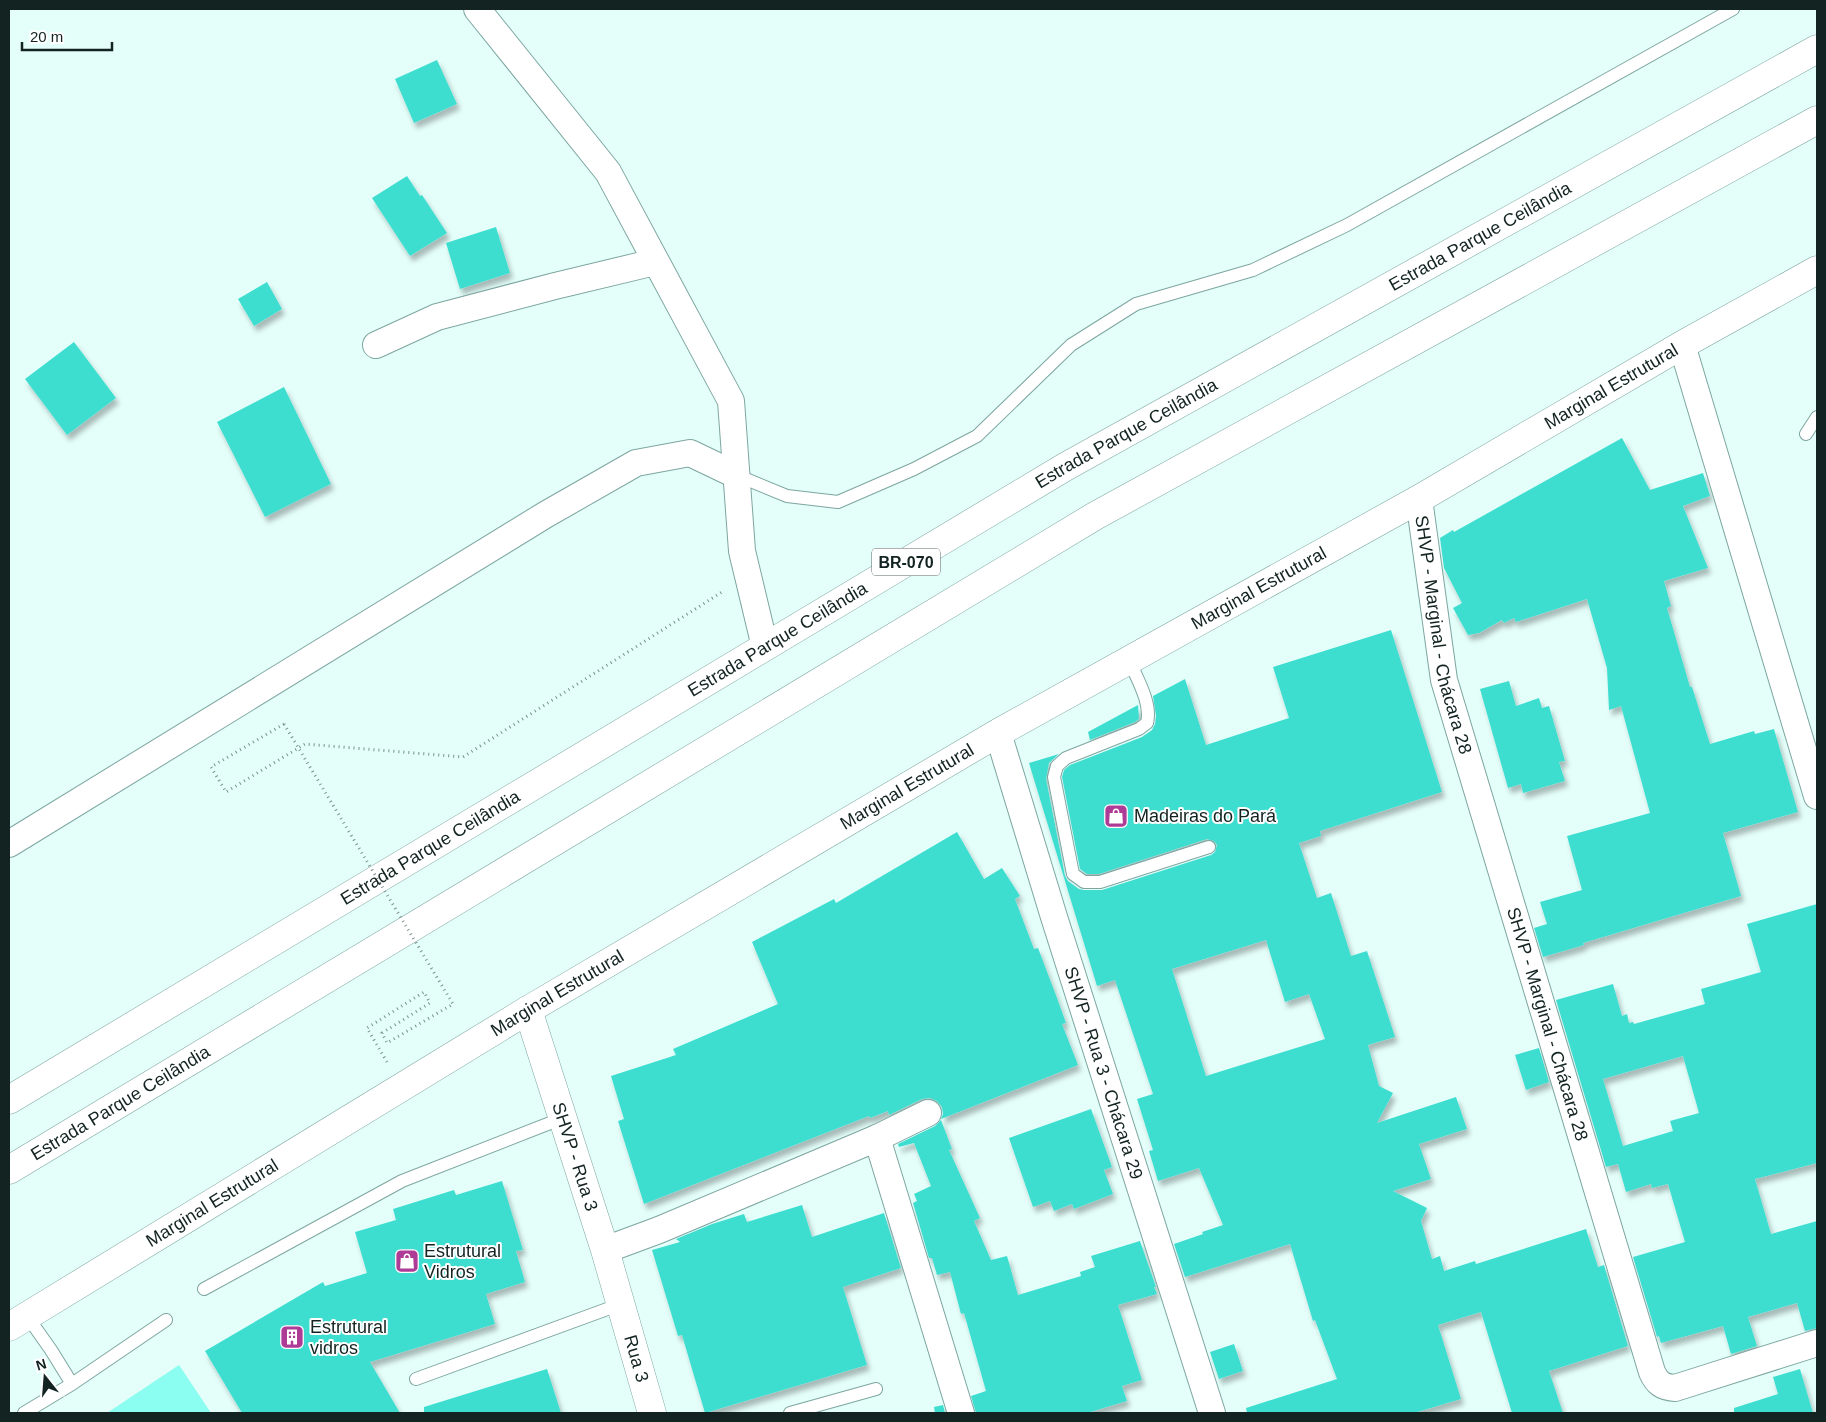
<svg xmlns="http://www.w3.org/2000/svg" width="1826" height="1422" viewBox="0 0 1826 1422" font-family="Helvetica,sans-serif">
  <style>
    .green { fill: #8bfdf1 }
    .building { fill: #3eded0; fill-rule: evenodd; filter: url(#shadow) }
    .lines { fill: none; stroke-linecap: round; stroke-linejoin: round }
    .service-casing { stroke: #7da6a1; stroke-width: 14 }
    .minor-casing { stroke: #7da6a1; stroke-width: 28 }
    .secondary-casing { stroke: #7da6a1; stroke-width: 29 }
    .motorway-casing { stroke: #7da6a1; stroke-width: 29 }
    .path { stroke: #7c918e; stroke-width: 3; stroke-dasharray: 1 4; stroke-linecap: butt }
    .service { stroke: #fff; stroke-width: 12 }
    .minor { stroke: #fff; stroke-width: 26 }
    .secondary { stroke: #fff; stroke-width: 28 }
    .motorway { stroke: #fff; stroke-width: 28 }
    .path-bridge { stroke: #7c918e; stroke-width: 3; stroke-dasharray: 1 4; stroke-linecap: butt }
    .labels { text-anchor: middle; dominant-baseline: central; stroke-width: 4; stroke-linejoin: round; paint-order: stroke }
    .shield { fill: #fff; stroke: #596564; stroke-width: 1 }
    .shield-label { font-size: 16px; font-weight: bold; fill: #122321 }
    .street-label { font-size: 18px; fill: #122321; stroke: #fff }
    .poi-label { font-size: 18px; fill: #122321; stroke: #fff; text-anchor: start }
  </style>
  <defs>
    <filter id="shadow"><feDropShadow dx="3" dy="5.5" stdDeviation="2.5" flood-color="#0004"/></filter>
  </defs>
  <rect width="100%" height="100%" fill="#e4fefa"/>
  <!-- green -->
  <path class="green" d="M179,1365L211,1413H107Z"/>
  <!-- building -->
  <path class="building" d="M437,60L457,104L414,123L395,79Z
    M407,176L420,196L422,195L447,233L410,256L372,198Z
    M496,227L510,273L460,289L446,243Z
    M267,282L282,309L254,326L238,299Z
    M74,342L116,398L67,435L25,379Z
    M284,387L331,484L265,517L217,422Z
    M1622,438L1650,490L1703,473L1710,496L1683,506L1708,568L1664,581L1671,606L1667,608L1690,687H1692L1710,744L1754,731L1755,734L1774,729L1798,812L1723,833L1741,896L1583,943L1584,945L1543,957L1534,928L1547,924L1540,902L1582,890L1567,836L1650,813L1621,706L1609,710L1607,668L1587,599L1516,622L1514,618L1504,623L1502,620L1479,633L1468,635L1453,608L1462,603L1444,568L1440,538L1453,530L1454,532Z
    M1391,630L1442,792L1320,831L1321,836L1299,843L1317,898L1331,893L1351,956L1367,951L1395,1037L1368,1045L1379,1086L1393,1093L1377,1123L1456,1097L1467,1129L1419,1144L1431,1179L1393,1191L1427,1208L1421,1221L1432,1259L1440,1256L1444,1271L1475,1261L1476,1264L1586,1229L1598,1267L1604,1265L1628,1346L1549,1371L1563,1413H1512L1481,1312L1438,1325L1461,1399L1414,1413H1247L1246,1408L1337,1379L1315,1320L1313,1321L1290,1244L1185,1277L1174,1244L1203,1234L1202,1232L1223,1225L1199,1168L1158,1181L1149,1151L1153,1150L1137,1099L1153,1094L1115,980L1097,986L1029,763L1059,754L1049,763L1046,779L1065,876L1068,881L1079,889L1084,890H1102L1211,855L1215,852L1217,845L1214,841L1207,839L1099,874H1087L1080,869L1062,777L1064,770L1070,765L1142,737L1152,730L1155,724L1156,716L1153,696L1185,679L1206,745L1289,718L1273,667ZM1266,940L1285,1002L1309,994L1325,1039L1206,1076L1172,969Z
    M1509,681L1516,706L1539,698L1542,708L1549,706L1565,761L1559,762L1565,781L1523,793L1521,784L1508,788L1480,689Z
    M1138,705L1139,719L1135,722L1090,740L1088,732Z
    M957,832L984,879L1002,868L1020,896L1015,899L1034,949L1038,948L1057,998L1066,1023L1062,1024L1078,1065L941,1119L943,1114L942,1107L937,1101L930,1098L922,1099L889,1115L888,1111L870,1118L869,1116L644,1204L618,1121L624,1119L611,1076L676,1055L673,1049L778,1004L752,942L834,899L836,903Z
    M1817,904V1163L1755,1179L1771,1234L1817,1221V1328L1805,1331L1797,1303L1748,1317L1757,1346L1731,1354L1723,1326L1661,1343L1659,1336L1657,1337L1633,1257L1685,1242L1668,1184L1652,1188L1651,1184L1626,1192L1618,1164L1606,1167L1556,1000L1613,984L1622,1016L1627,1014L1629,1023L1633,1022L1634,1024L1705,1004L1701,989L1761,972L1747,924ZM1683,1056L1699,1113L1670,1121L1673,1131L1623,1146L1603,1079Z
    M1539,1048L1549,1082L1526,1090L1515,1055Z
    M1091,1109L1112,1167L1104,1170L1113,1194L1074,1209L1072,1204L1054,1211L1050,1201L1033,1207L1009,1138Z
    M941,1120L952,1149L949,1150L980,1218L974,1221L991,1260L1007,1256L1018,1295L1081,1276L1080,1272L1095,1267L1091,1256L1140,1241L1156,1287H1154L1157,1294L1118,1305L1142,1380L1122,1386L1127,1401L1087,1413H976L971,1396L986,1391L964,1313L961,1314L950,1272L937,1275L932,1258H929L913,1203L917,1201L914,1194L931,1186L914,1143L899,1147L898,1144L935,1126Z
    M502,1181L523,1250L516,1251L525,1282L486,1294L495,1324L370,1362L400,1413H242L205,1351L323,1282L325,1286L367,1273L355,1232L396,1220L393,1209L454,1190L456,1195Z
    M802,1205L812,1237L884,1213L901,1268L843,1287L867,1365L705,1413L682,1335L678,1336L652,1250L680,1242L676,1239L712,1224L744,1214L747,1222Z
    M1234,1344L1243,1371L1219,1379L1210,1352Z
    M547,1369L561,1413H424V1407Z
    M1800,1369L1813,1413H1734V1408L1778,1394L1773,1377Z
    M943,1405L945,1413H935L934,1407Z"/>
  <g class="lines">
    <!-- service casing -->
    <g class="service-casing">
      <path id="service" d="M1806,434L1817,417
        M736,475L787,496L838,502L914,469L977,436L1071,345L1136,304L1253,270L1347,225L1733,9
        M1129,660C1137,679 1152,703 1147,723L1139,729L1066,758L1057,766L1054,777L1073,874L1084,882H1100L1209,847
        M204,1289L402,1181L563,1118
        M416,1379L621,1304
        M72,1384L166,1320
        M24,1413L72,1384L51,1350L27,1316
        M790,1413L876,1389"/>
    </g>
    <!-- minor casing -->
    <g class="minor-casing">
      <g id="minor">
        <path d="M477,9L608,172L731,401L742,551L765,647"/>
        <path d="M376,345L437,317L555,286L655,262"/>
        <path d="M1682,345L1817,796"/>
        <path id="s1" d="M1419,499L1444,680L1652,1372C1657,1383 1662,1387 1675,1388L1817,1343"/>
        <path id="s2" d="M998,733L1054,917L1212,1413"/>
        <path d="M9,844L545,515L636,463L690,453L736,475"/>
        <path d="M877,1138L961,1413"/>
        <path d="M605,1250L659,1230L877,1138L928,1113"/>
      </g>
    </g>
    <!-- secondary casing -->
    <g class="secondary-casing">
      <g id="secondary">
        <path id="s3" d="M528,1010L605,1250L652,1413"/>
        <path id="s4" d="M9,1327L528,1010L998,733L1419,499L1682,345L1817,270"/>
      </g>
    </g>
    <!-- motorway casing -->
    <g class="motorway-casing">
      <g id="motorway">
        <path id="s5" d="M9,1100L1065,467L1817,49"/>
        <path id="s6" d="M9,1170L1095,516L1817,120"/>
      </g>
    </g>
    <!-- path -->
    <path class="path" d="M284,724L211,767L226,792L305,744L463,757L722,592
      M387,1062L367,1028L424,992L430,1003L382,1033L387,1043L453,1004"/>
    <!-- service -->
    <use href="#service" class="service"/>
    <!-- minor -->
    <use href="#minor" class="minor"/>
    <!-- secondary -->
    <use href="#secondary" class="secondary"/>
    <!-- motorway -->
    <use href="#motorway" class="motorway"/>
    <!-- path-bridge -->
    <path class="path-bridge" d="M284,724L453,1004"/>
  </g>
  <!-- icons -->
  <defs>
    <g id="shop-square" transform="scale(1.25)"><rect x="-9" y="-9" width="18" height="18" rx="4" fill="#ae3c97" stroke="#fff"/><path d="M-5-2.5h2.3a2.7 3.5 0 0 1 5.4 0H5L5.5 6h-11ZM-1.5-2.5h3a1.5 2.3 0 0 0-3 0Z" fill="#fff"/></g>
    <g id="building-square" transform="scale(1.25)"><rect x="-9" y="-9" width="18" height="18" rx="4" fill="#ae3c97" stroke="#fff"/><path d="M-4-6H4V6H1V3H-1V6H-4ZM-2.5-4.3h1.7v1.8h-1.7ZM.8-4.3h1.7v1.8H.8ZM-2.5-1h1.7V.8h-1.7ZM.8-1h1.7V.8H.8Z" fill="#fff"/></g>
  </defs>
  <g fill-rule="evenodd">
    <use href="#shop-square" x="1116" y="816"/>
    <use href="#shop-square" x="407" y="1261"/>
    <use href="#building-square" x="292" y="1337"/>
  </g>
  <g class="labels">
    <!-- shield labels -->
    <rect class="shield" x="872" y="548.5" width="68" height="27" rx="4"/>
    <g class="shield-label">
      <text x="906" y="562">BR-070</text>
    </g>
    <!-- street labels -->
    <g class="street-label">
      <text stroke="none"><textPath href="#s5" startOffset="1706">Estrada Parque Ceilândia</textPath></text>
      <text stroke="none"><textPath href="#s4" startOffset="1858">Marginal Estrutural</textPath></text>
      <text stroke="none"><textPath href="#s5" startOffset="1301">Estrada Parque Ceilândia</textPath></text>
      <text stroke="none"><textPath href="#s4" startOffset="1452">Marginal Estrutural</textPath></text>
      <text stroke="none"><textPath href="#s1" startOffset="138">SHVP - Marginal - Chácara 28</textPath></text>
      <text stroke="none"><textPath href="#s5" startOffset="896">Estrada Parque Ceilândia</textPath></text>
      <text stroke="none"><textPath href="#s4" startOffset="1048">Marginal Estrutural</textPath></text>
      <text stroke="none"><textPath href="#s5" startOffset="491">Estrada Parque Ceilândia</textPath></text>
      <text stroke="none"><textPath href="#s4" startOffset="642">Marginal Estrutural</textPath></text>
      <text stroke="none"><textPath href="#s1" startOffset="542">SHVP - Marginal - Chácara 28</textPath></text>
      <text stroke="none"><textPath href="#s2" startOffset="356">SHVP - Rua 3 - Chácara 29</textPath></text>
      <text stroke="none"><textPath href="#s6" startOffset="130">Estrada Parque Ceilândia</textPath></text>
      <text stroke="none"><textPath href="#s3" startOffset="154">SHVP - Rua 3</textPath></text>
      <text stroke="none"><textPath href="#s4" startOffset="238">Marginal Estrutural</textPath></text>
      <text stroke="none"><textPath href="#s3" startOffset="365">Rua 3</textPath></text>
    </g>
    <!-- poi labels -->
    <g class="poi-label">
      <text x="1134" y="816">Madeiras do Pará</text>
      <text x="424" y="1251">Estrutural<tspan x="424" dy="21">Vidros</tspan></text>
      <text x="310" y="1327">Estrutural<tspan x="310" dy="21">vidros</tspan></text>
    </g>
  </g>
  <!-- border -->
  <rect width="1826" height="1422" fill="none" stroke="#122321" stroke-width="20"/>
  <!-- north arrow -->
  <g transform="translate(45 1377) rotate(343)" stroke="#ffffff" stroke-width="4" paint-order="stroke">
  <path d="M0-4L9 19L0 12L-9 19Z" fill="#122321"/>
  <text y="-8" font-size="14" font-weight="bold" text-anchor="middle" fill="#122321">N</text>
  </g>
  <!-- scale -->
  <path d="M22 42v8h90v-8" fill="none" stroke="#122321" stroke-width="2.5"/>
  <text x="30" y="42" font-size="15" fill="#122321" stroke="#ffffff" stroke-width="4" paint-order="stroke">20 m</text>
</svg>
